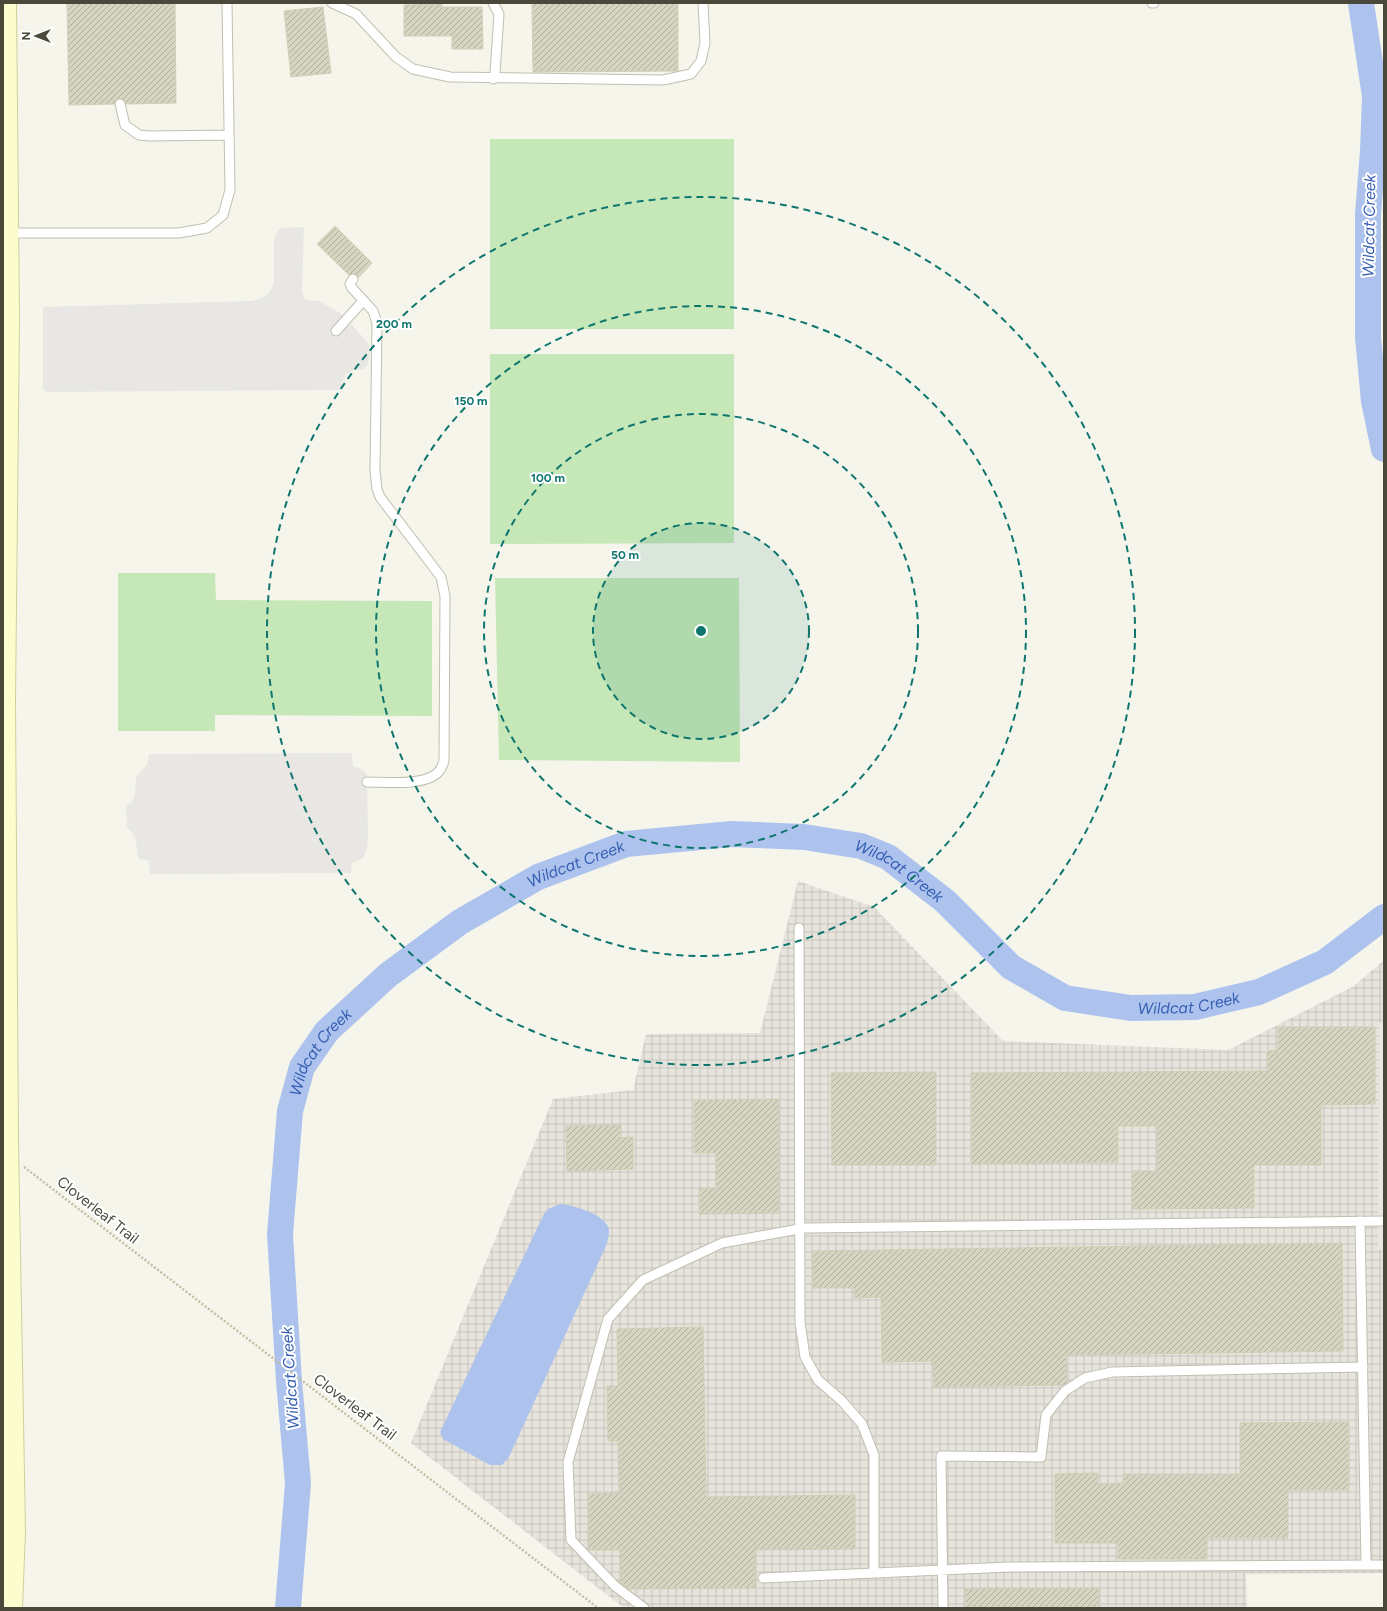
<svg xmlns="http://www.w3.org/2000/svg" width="1387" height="1611" viewBox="0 0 1387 1611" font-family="Figtree,sans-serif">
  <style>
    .industrial { fill: url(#industrial-grid) }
    .green { fill: #c6e7b8 }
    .parking { fill: #e8e7e3 }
    .water { fill: #adc3ee }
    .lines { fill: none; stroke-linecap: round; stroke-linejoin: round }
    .river { stroke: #adc3ee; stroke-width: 26 }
    .building { fill: url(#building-hatch); stroke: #d1ceb6 }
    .lane-casing { stroke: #c1bfaf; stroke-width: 11 }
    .secondary-casing { stroke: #d0cf9c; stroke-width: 24 }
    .path { stroke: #c2bfa1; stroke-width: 2.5; stroke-dasharray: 2 2; stroke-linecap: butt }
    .lane { stroke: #fff; stroke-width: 9 }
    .secondary { stroke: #fcfdcf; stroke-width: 22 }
    .ring { fill: none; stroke: #0f766e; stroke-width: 2; stroke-dasharray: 7 5 }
    .labels { text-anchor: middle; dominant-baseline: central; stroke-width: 4; stroke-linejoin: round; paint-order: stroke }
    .street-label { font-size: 15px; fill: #4a483a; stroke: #fff }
    .water-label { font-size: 16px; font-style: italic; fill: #365fb3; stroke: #fff }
    .centre { fill: #0f766e; stroke: #fff; stroke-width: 2 }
    .ring-label { font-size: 12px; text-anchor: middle; font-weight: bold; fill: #0f766e; stroke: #fff; stroke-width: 4; stroke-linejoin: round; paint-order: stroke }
  </style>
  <defs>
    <pattern id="industrial-grid" width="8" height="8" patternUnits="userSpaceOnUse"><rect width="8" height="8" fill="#e6e4dd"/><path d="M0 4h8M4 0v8" fill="none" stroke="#c7c5be"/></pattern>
    <pattern id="building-hatch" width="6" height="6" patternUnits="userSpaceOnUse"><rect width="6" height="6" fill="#d7d4c2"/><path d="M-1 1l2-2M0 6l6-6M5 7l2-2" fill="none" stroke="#b0ae9f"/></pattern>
  </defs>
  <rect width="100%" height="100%" fill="#f6f5ec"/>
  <!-- industrial -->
  <path class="industrial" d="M798,881L874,907L1003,1041L1228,1050L1354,986L1384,960V1573L1246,1574L1247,1608H624L411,1443L553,1099L633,1090L646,1034L760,1033Z"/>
  <!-- green -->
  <path class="green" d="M490,139H734V329H490Z
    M490,354H734V543L490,544Z
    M118,573H215L216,600L432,601V716L215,715V731H118Z
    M495,578H739L740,762L499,760Z"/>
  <!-- parking -->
  <path class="parking" d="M304,227L302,291L304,298L306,300L319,301L340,313L361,335L368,343L370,350V357L367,366L363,369L355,370L346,374L342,383L341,390L48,392L44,390L43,386V307L251,301L260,299L269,293L274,283V239L277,232L281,228Z
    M352,753L353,766L363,770L367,775L368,836L367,848L363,858L352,863L351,873L150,874L149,862L147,860L139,859L138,856L135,836L127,827L126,805L131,803L133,799L135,794L136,779L138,774L147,765L149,754Z
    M1379,1023H1384V1249H1378Z"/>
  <!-- water -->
  <path class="water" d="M560,1204C573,1205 600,1213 607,1225C611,1231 608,1240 606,1246L509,1457L502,1465H490L443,1439L440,1432L544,1214L548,1209Z"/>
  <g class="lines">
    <!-- river -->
    <g class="river">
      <path d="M1361,3L1375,96L1373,151L1368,214V337L1374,401L1384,449"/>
      <path id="s1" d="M288,1608L298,1483L289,1381L280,1234L290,1111L302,1067L327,1031L388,975L460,922L538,877L626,844L732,834L804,837L861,846L888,857L945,901L1011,967L1065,998L1131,1008L1195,1007L1259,992L1325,962L1384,917"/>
    </g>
  </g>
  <!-- building -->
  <path class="building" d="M67,3H175L176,103L126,104L124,100L119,98L116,100L114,104L69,105Z
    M532,3H678V71L533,72Z
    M442,4V7H482L483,49H452V36H404V5Z
    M323,7L331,73L291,77L284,11Z
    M335,226L372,263L359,277L353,273L349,275L317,244Z
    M1278,1027H1375V1104L1321,1105V1165H1254V1208L1132,1209V1171H1157V1126H1118V1162L971,1164V1073L1267,1071V1051L1278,1050Z
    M936,1072V1165H832L831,1073Z
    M779,1099V1213L699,1214V1188H716V1153H694V1100Z
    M621,1125V1138L633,1137V1169L567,1171L566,1126Z
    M1342,1243L1343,1351L1066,1355L1067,1383L1064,1385L934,1387L933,1361L882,1362L881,1297L854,1298V1288H813L812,1251Z
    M703,1327L706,1497L855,1495V1549L755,1550L756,1588L629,1589L621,1583L620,1550H589L588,1494L619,1493L618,1441H608L607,1386H618L617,1329Z
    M1349,1422V1490H1288V1538H1207V1559H1118V1543H1055V1474L1098,1473V1484L1123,1483V1474H1240V1423Z
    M1099,1588V1608H965V1589Z"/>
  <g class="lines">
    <!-- lane casing -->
    <g class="lane-casing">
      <path id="lane" d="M332,3L356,14L396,57L413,69L450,77L663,80L691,74L701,61L705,43L703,3
        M1152,3H1154
        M493,79L495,73L499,14L493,3
        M120,104L125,125L139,135L149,136L229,135
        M7,233H179L207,228L223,215L230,190L227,3
        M353,279L350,284L352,288L373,311L377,323L375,470L377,489L380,497L441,577L445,596L444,761C443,764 442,767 440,770C428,787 386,782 367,782
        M336,331L363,301
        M799,928L800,1322L805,1357L818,1380L842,1401L862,1424L874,1455V1573
        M1360,1221L1366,1565
        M763,1578L1009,1567L1384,1565
        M644,1608L615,1586L571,1540L568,1462L608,1319L643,1280L722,1243L805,1228L1384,1221
        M943,1608L941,1456L1041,1457L1046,1415L1065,1391L1085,1378L1112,1372L1363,1367"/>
    </g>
    <!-- secondary casing -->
    <g class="secondary-casing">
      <path id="secondary" d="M5,3L8,319L4,701L7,1142L14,1531L11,1608"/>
    </g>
    <!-- path -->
    <path class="path" d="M24,1167L598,1608"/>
    <!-- lane -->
    <use href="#lane" class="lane"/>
    <!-- secondary -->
    <use href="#secondary" class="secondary"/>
  </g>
  <!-- distance rings -->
  <circle cx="701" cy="631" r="108" fill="#0f766e" fill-opacity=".12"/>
  <g class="ring">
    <circle cx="701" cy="631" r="108"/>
    <circle cx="701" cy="631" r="217"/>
    <circle cx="701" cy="631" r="325"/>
    <circle cx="701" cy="631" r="434"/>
  </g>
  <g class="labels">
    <!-- street labels -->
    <g class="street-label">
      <text transform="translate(98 1210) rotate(38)">Cloverleaf Trail</text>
      <text transform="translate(355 1407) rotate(37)">Cloverleaf Trail</text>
    </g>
    <!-- water labels -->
    <g class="water-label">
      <text transform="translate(1369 226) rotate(-89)">Wildcat Creek</text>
      <text stroke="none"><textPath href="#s1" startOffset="890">Wildcat Creek</textPath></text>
      <text stroke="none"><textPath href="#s1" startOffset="1226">Wildcat Creek</textPath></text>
      <text stroke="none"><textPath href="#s1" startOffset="1562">Wildcat Creek</textPath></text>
      <text stroke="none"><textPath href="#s1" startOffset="566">Wildcat Creek</textPath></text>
      <text transform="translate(290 1378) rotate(-94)">Wildcat Creek</text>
    </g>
  </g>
  <circle cx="701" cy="631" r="6" class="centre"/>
  <g class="ring-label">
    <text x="394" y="328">200 m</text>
    <text x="471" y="405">150 m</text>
    <text x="548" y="482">100 m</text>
    <text x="625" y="559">50 m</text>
  </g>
  <!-- border -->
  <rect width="1387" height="1611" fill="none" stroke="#4a483a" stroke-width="8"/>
  <!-- north arrow -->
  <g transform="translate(36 36) rotate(270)" stroke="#ffffff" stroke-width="3" paint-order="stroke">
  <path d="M0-3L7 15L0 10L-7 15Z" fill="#4a483a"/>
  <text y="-6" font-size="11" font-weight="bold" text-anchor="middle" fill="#4a483a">N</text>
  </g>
</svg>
